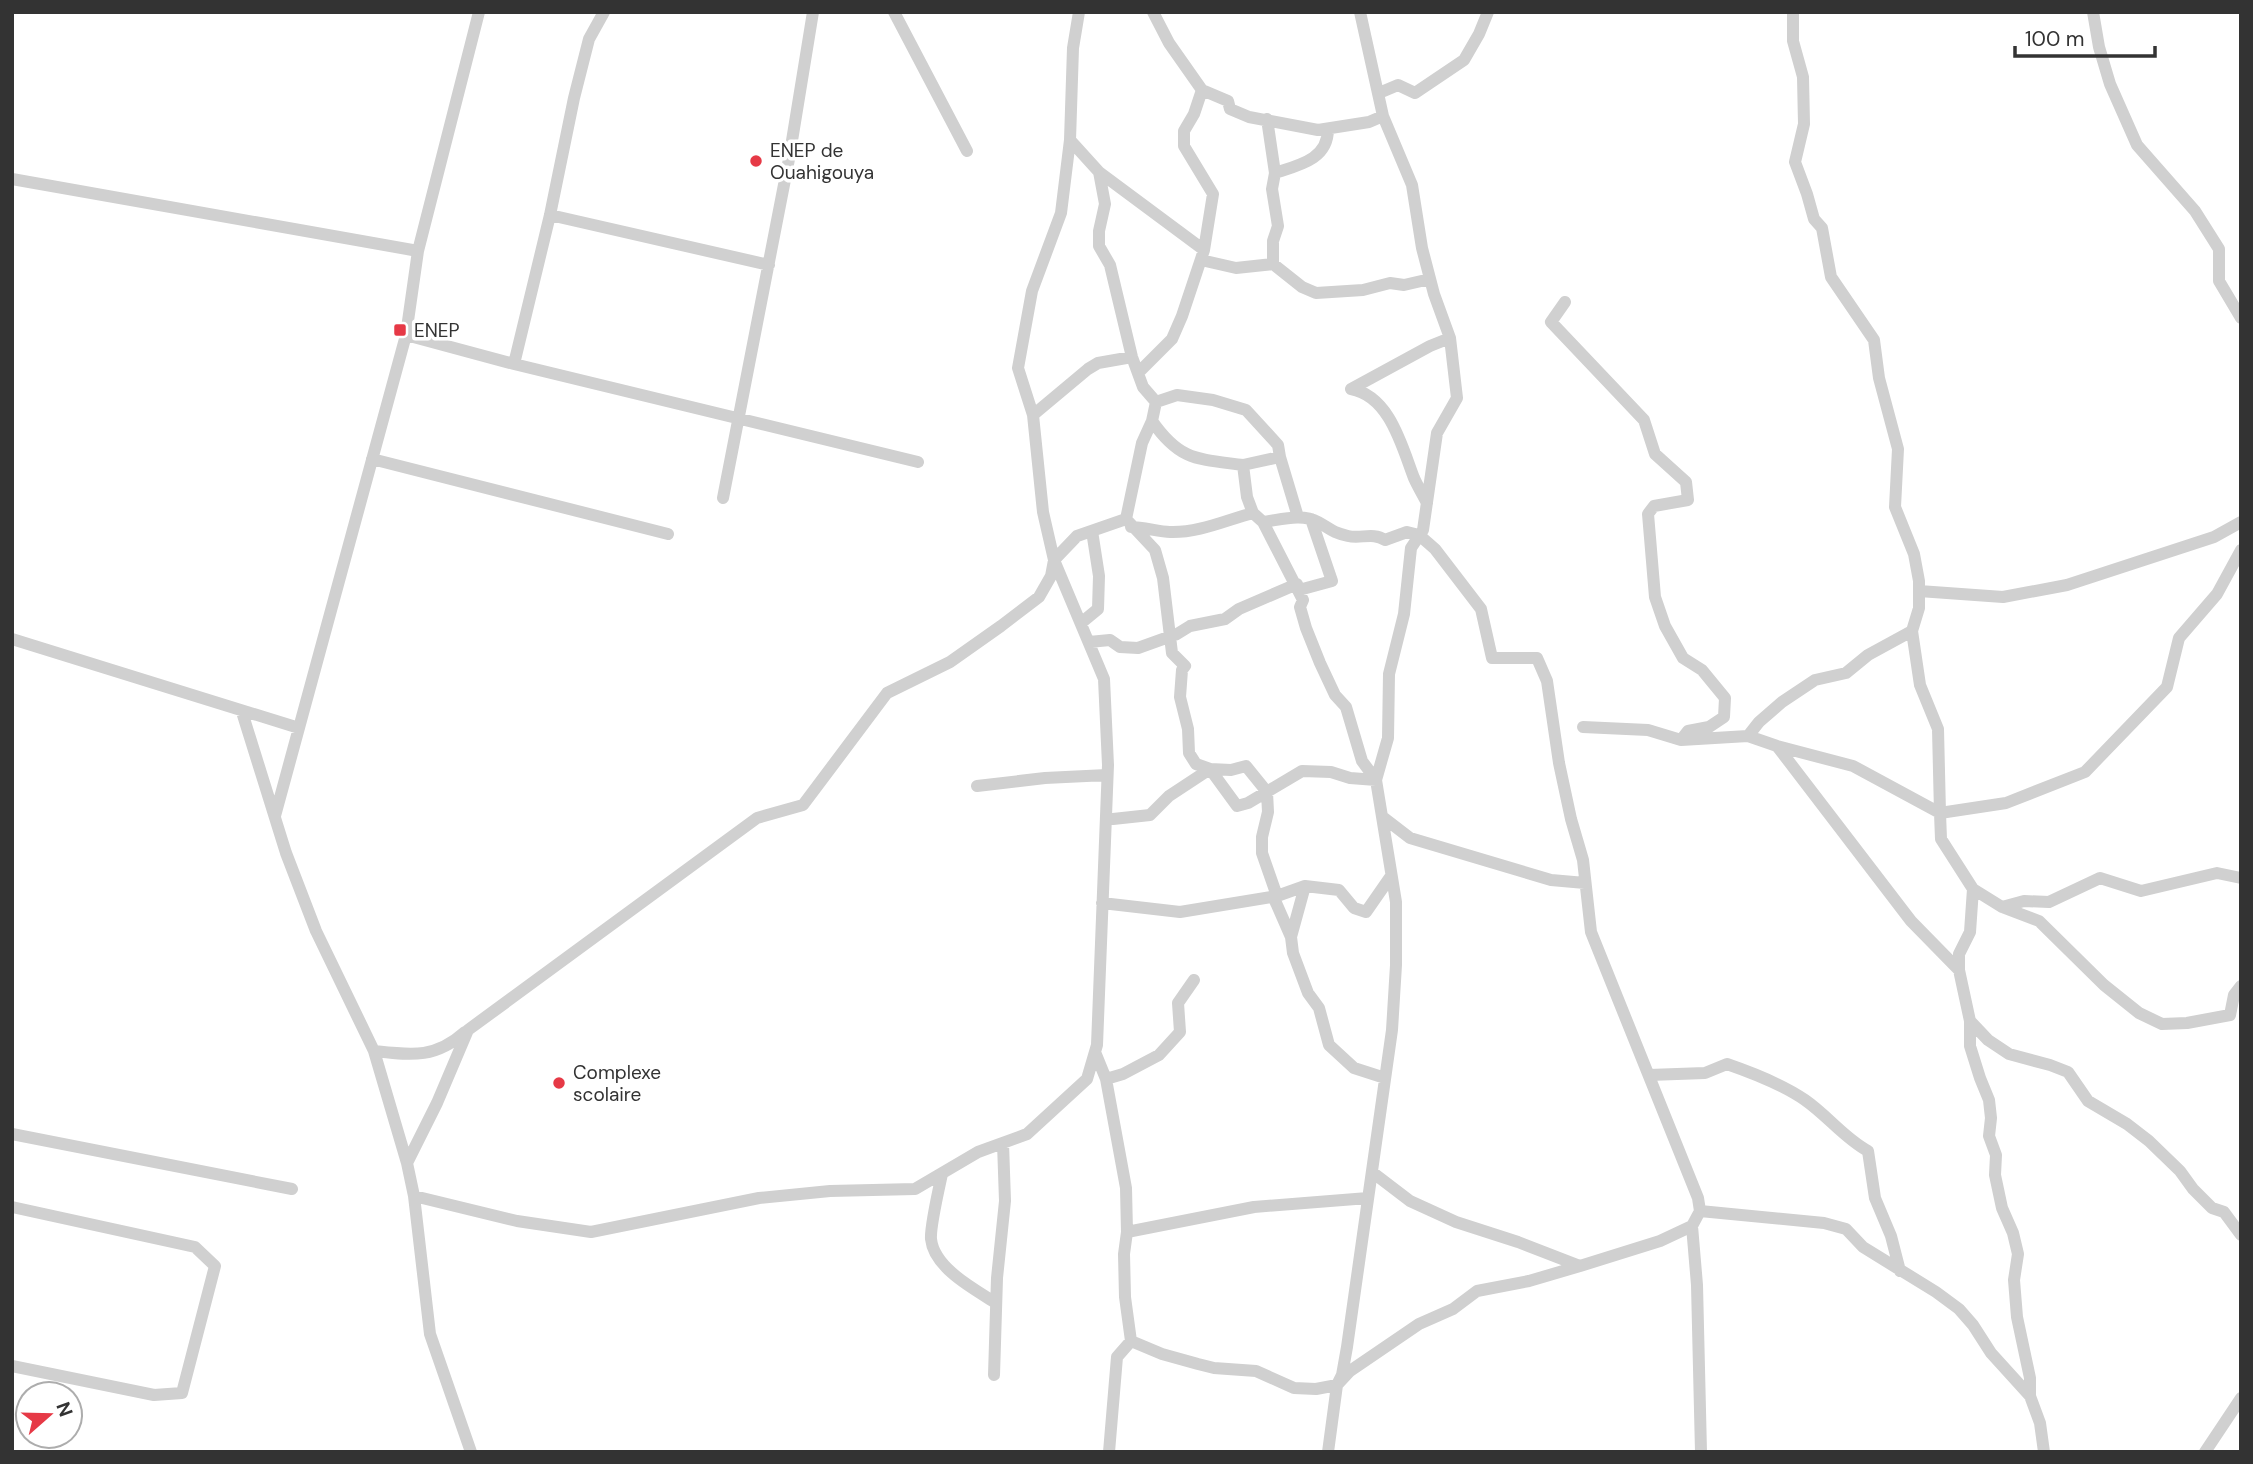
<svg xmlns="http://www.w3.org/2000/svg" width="2253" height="1464" viewBox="0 0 2253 1464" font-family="'DM Sans',sans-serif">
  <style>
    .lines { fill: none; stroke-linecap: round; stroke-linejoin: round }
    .minor { stroke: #d0d0d0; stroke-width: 12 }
    .poi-dot { fill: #e63946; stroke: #fff; stroke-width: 2.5 }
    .labels { text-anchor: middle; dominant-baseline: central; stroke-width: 7; stroke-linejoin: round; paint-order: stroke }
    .poi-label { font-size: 19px; fill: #333; stroke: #fff; text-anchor: start }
  </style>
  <rect width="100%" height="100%" fill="#fff"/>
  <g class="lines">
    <!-- minor -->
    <path class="minor" d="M894,12L967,151
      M1153,12L1169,43L1202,90L1228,101L1230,109L1249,117L1318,130L1369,122L1383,116
      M1793,12V41L1803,77L1804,124L1795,162L1807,194L1814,219L1822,228L1831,277L1874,340L1879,378L1898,449L1895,507L1914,554L1919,581V608L1912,631L1868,655L1846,673L1815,680L1782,702L1759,722L1748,736L1777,746L1853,766L1940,813L1938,729L1920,685L1912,631
      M2093,12L2099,47L2110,84L2137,145L2195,211L2219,249V281L2241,318
      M1202,90L1194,114L1184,131V146L1213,194L1204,250
      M1379,93L1398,85L1415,93L1464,60L1479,34L1488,12
      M1267,119L1275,173L1272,189L1278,226L1273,241V264
      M1070,140L1099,172L1204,250L1182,316L1172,339L1138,373
      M1099,172L1105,204L1099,231V246L1110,265L1132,357L1143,387L1156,402
      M1275,173C1300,165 1328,159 1328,129
      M12,179L418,251
      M550,215L769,265
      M1201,260L1236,268L1273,264L1302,287L1316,293L1363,290L1390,283L1404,285L1430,279
      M1565,302L1551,322L1644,420L1655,454L1686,482L1688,500L1654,506L1648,514L1655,597L1665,626L1683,658L1702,670L1725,698L1724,717L1709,727L1688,731L1681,740
      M406,335L514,364L918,462
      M514,364L550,215L574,98L589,39L604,12
      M1351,389C1390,396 1402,447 1414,478C1418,487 1423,495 1427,503
      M1351,389L1430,346L1450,338
      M1156,402L1177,395L1213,400L1246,410L1278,445L1280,457L1298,517
      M1033,415L1088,369L1098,363L1132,357
      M372,459L668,534
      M1243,465L1280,457
      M723,498L789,159L813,12
      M1126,519L1155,550L1163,578L1172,653L1185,666L1182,670L1180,697L1188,729L1189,753L1196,764L1210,769L1237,806L1248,803L1302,771L1331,772L1350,778L1376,780L1362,761L1346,707L1335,695L1320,663L1306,628L1300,607L1303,600L1263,522L1253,513L1247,497L1243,465C1197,459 1180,461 1152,421
      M1263,522C1280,520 1302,513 1318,522C1331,529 1331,532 1348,536C1361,539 1373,532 1385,540L1407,532L1419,535L1435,549L1481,609L1492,658H1537L1547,681L1559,763L1571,819L1583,860L1591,932L1698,1198L1700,1211L1692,1226L1697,1285L1701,1452
      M1131,527C1144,527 1159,532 1170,532C1199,533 1226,520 1253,513
      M1299,590L1332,581L1311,519
      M1919,591L2003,597L2067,585L2214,537L2241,522
      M1081,623L1098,609L1099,576L1092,531
      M12,639L299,728
      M1089,642L1110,640L1120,647L1138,648L1177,634L1190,626L1225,619L1239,609L1297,584
      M242,712L286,853L316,931L374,1051L407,1163L414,1196L430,1334L471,1452
      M1583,727L1648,730L1681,740L1748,736
      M1777,746L1911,921L1959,970L1970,1021V1046L1980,1078L1989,1100L1991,1118L1989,1136L1996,1155L1995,1175L2002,1208L2013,1233L2018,1254L2014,1280L2017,1317L2030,1378V1396L2040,1423L2044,1452
      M977,786L1045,778L1107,775
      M275,816L406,335L418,251L479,12
      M1106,818L1113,819L1150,815L1169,796L1210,769L1231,770L1246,766L1267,792L1268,812L1262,837V853L1277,896
      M1384,818L1410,838L1551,880L1585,883
      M1973,889L2002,907L2024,901L2049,902L2100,878L2141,891L2217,873L2241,878
      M1273,896L1291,937L1293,953L1308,993L1319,1008L1329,1045L1354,1068L1385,1078
      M1102,903L1180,912L1277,896L1305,886L1339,890L1354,908L1366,912L1391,876
      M2002,907L2039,921L2104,985L2139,1013L2162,1024L2187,1023L2230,1015L2234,995L2241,986
      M1291,937L1305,886
      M1959,970V954L1970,932L1973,889L1941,839L1940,813L2006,803L2085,772L2167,687L2179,638L2217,594L2241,550
      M1970,1021L1988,1040L2009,1054L2050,1065L2068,1072L2088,1101L2127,1124L2149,1141L2180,1171L2193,1189L2212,1208L2224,1212L2241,1235
      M374,1051C411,1055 435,1059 465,1032
      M1095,1052L1106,1079L1126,1188L1127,1232L1124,1254L1125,1297L1131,1341L1162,1354L1198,1364L1214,1368L1256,1371L1294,1388L1316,1389L1337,1385L1350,1371L1419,1324L1453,1309L1477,1291L1529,1281L1580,1266
      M1649,1075L1705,1073L1727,1064C1753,1073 1782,1084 1805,1100C1828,1116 1844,1138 1868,1151L1875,1198L1891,1236L1900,1271
      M1106,1079L1123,1074L1159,1055L1180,1032L1178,1003L1194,980
      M12,1134L292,1189
      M407,1163L437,1103L468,1030L757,818L803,805L887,693L950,662L1001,626L1039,597L1051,576L1054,560L1077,536L1126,519L1142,443L1152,421L1156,402
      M1372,1172L1410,1201L1456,1222L1518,1242L1580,1266L1660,1241L1692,1226
      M942,1174C939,1188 930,1227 931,1239C934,1268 974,1289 996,1303
      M414,1196L517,1221L591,1232L759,1198L830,1191L915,1189L978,1152L1027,1134L1087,1079L1097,1045L1108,765L1104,679L1054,560L1043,512L1033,415L1018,368L1032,291L1061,213L1070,140L1073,48L1079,12
      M12,1207L195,1247L215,1266L182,1393L154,1395L12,1366
      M1700,1211L1824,1223L1846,1229L1863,1247L1936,1292L1959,1309L1973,1325L1991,1353L2030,1396
      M1127,1232L1254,1207L1368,1198
      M994,1375L997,1278L1005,1201L1003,1143
      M1109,1452L1117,1357L1131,1341
      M1328,1452L1337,1385L1342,1375L1347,1347L1392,1030L1396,965V902L1376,780L1388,738L1389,674L1404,614L1411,548L1423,530L1437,433L1457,398L1450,338L1434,294L1422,248L1412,185L1383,116L1360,12
      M2205,1452L2241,1398"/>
  </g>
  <!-- markers -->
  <g class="poi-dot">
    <circle cx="756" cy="161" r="7"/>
    <rect x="393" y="323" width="14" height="14" rx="3.5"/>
    <circle cx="559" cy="1083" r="7"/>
  </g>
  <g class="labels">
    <!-- poi labels -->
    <g class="poi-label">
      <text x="770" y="150">ENEP de<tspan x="770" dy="22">Ouahigouya</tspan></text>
      <text x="414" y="330">ENEP</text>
      <text x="573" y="1072">Complexe<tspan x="573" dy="22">scolaire</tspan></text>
    </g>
  </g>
  <!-- border -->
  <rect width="2253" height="1464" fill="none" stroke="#333333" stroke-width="28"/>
  <!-- north arrow -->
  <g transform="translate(49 1415) rotate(70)"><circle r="33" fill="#ffffff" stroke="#adadad" stroke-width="2"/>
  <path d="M0-5L12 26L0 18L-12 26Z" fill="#e63946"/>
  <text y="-10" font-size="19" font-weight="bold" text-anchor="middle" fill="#333333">N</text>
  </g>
  <!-- scale -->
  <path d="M2015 46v10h140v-10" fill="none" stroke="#333333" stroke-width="3.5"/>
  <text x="2025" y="46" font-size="21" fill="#333333" stroke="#ffffff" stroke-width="5" paint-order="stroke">100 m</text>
</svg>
